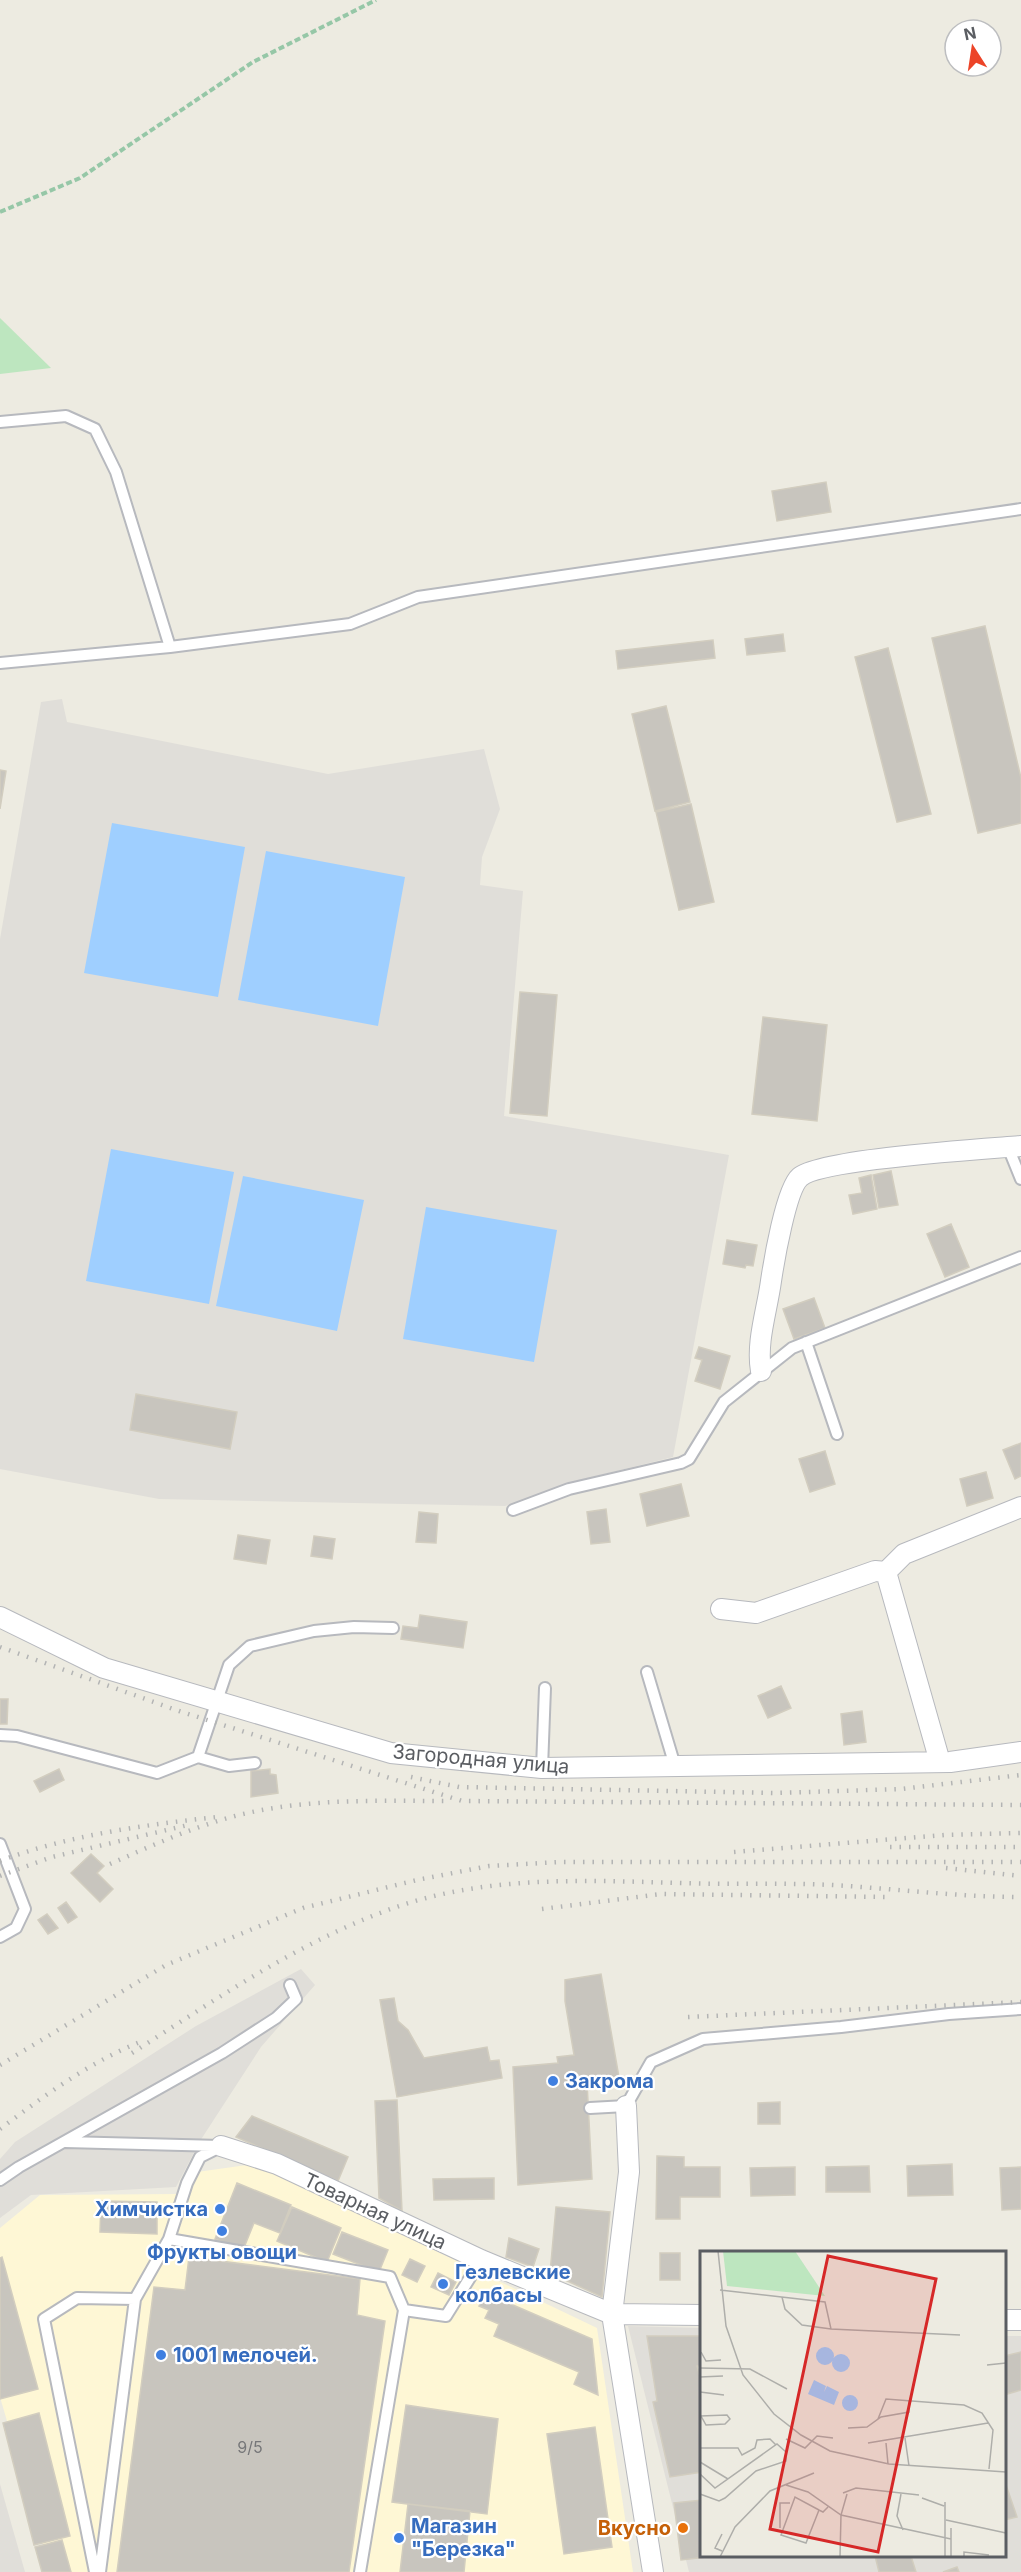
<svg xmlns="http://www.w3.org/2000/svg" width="1021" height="2572" viewBox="0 0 1021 2572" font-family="Inter,sans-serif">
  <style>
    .commercial { fill: #fef7d5 }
    .industrial { fill: #e0ded9 }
    .green { fill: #bde6bf }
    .water { fill: #9fcfff }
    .building { fill: #c8c5be; stroke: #d2cdbf; stroke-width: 1.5 }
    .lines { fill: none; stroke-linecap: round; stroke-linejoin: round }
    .lane-casing { stroke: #b7b9be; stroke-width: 14 }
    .street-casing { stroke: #b7b9be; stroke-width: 22 }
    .path { stroke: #96c7a7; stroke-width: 4; stroke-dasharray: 6 3; stroke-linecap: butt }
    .lane { stroke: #fff; stroke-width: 10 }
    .street { stroke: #fff; stroke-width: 20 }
    .rail { stroke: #b3b4b4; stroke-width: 4.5; stroke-dasharray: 1.5 8; stroke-linecap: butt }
    .shop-dot { fill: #3f7fe0; stroke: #fff; stroke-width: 2 }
    .food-dot { fill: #e8710a; stroke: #fff; stroke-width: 2 }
    .labels { text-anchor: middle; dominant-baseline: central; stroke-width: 4.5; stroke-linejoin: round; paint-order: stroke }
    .number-label { font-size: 16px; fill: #767779 }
    .street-label { font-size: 20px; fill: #5a5d62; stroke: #fff }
    .shop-label { font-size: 20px; font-weight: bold; fill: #366cbe; stroke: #fff; text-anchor: start }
    .food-label { font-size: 20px; font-weight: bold; fill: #c56008; stroke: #fff; text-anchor: end }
    .inset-road { fill: none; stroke: #aeaeaa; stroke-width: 1.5 }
    .view { fill: #d62828; fill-opacity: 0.15; stroke: #d62828; stroke-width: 3 }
    .inset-edge { fill: none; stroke: #5a5d62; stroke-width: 3 }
  </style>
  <rect width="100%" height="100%" fill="#edebe1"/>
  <!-- commercial -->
  <path class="commercial" d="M254,2164L597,2328L633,2572H51L0,2397V2228L40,2195L178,2194L197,2172Z"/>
  <!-- industrial -->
  <path class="industrial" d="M62,699L67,722L328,774L484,749L500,809L482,857L480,885L523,891L504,1116L729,1155L673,1457L572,1482L505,1506L159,1499L0,1469V939L41,702Z
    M301,1969L315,1985L261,2047L200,2141L176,2187L31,2195L0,2218V2159L15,2142L196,2026Z
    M628,2326L701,2328L702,2556H1004L1005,2336H1021V2572H689Z
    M0,2484L25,2572H0Z"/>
  <!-- green -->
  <path class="green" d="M0,318L51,368L0,374Z"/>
  <!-- water -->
  <path class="water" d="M112,823L245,847L218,997L84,973Z
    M266,851L405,877L378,1026L238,1000Z
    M111,1149L234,1172L209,1304L86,1281Z
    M243,1176L364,1200L337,1331L216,1306Z
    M426,1207L557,1230L534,1362L403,1339Z"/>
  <!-- building -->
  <path class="building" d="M826,482L831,512L777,521L772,491Z
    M985,626L1021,778V823L978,833L932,638Z
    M783,634L785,651L747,655L745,639Z
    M713,640L715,658L618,669L616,651Z
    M888,648L931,814L897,822L855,657Z
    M666,706L690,802L655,811L632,714Z
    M0,770L6,771L0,809Z
    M691,804L714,902L679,910L656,812Z
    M520,992L557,995L547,1116L510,1113Z
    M763,1017L827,1025L817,1121L752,1114Z
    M891,1171L898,1205L879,1208L873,1175Z
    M871,1175L877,1209L853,1214L849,1195L862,1193L859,1178Z
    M951,1224L969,1267L945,1277L927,1234Z
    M727,1240L757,1245L753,1266L746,1265L745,1268L723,1264Z
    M814,1298L825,1328L794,1339L783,1309Z
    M699,1347L730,1356L720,1389L695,1381L702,1360L695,1358Z
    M136,1394L237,1412L230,1449L130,1430Z
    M1021,1443V1476L1015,1479L1003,1450Z
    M825,1451L835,1484L810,1492L799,1459Z
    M986,1472L993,1498L967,1506L960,1479Z
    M681,1484L689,1516L647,1526L640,1494Z
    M606,1509L610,1542L591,1544L587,1512Z
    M419,1512L438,1514L436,1543L416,1542Z
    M238,1535L270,1540L266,1564L234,1559Z
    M314,1536L335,1539L332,1559L311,1556Z
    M420,1615L467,1622L463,1648L401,1639L403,1626L418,1628Z
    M781,1686L791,1708L768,1718L758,1696Z
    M0,1699H8L7,1724H0Z
    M862,1711L866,1742L844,1745L841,1714Z
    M59,1769L64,1780L40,1792L34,1781Z
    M270,1769V1774L276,1775L278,1793L251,1797V1771Z
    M91,1854L104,1866L97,1873L113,1889L100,1902L71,1873Z
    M66,1902L77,1917L68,1923L58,1908Z
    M47,1914L58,1928L48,1934L38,1920Z
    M601,1974L620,2083H611L600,2079L587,2082L592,2179L518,2185L513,2067L558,2063L557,2057L574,2055L565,2001V1980Z
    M394,1998L398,2021L408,2030L424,2058L487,2047L490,2061L499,2060L502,2078L397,2097L380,2000Z
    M397,2100L402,2211L379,2198L375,2101Z
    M780,2102V2124H758V2103Z
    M252,2116L348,2157L338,2181L236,2137Z
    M657,2156L684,2157V2167H720V2197H680V2219H656Z
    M952,2164L953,2195L908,2196L907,2166Z
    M869,2166L870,2192H826V2167Z
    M795,2167V2195L751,2196L750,2168Z
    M1021,2167V2209L1002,2210L1000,2168Z
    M494,2178V2199L434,2200L433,2179Z
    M237,2183L291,2205L280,2233L254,2223L243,2250L215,2239Z
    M101,2201L157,2202V2234L100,2232Z
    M292,2207L341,2228L327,2262L277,2241Z
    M556,2207L610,2212L602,2297L550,2273Z
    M342,2232L388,2250L379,2272L333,2254Z
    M509,2238L539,2249L533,2267L506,2257Z
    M660,2253H680V2280H660Z
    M2,2257L38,2389L0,2399V2258Z
    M189,2257L360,2279L357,2315L385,2321L349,2572H117L154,2287L185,2290Z
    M410,2259L425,2266L417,2282L402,2275Z
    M438,2273L456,2282L449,2295L431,2287Z
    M485,2293L592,2339L598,2395L574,2384L579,2372L494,2336L499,2324L485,2318L489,2310L479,2306Z
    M647,2336H702V2365L697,2366L702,2384V2472L670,2477L653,2402L657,2401Z
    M1021,2352V2390L1004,2395V2356Z
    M406,2405L498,2419L487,2514L392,2502Z
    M39,2413L70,2536L34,2545L3,2423Z
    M595,2427L612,2547L564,2554L547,2434Z
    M1004,2479L1017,2517L1004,2520Z
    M702,2500V2556H716L681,2560L674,2503Z
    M408,2504L470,2511L464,2572H400Z
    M62,2540L71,2572H42L35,2547Z
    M875,2556H911L916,2572H879Z
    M957,2567L959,2572H943Z"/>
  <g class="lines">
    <!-- lane casing -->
    <g class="lane-casing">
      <path id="lane" d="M0,422L66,416L95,429L116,472L170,647L350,624L418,597L1021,509
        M0,663L170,647
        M1008,1147L1021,1179
        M806,1342L837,1434
        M513,1510L569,1489L681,1463L689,1459L724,1402L792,1348L1021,1257
        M647,1672L675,1766
        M0,1735L17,1736L157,1773L198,1757L229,1665L250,1646L314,1631L354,1627L393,1628
        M198,1757L229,1766L255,1763
        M542,1768L545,1688
        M0,1844L25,1909L16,1928L0,1937
        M590,2108L626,2106L651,2062L703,2039L841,2027L949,2014L1021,2009
        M65,2142L221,2146
        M0,2180L19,2167L222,2053L276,2018L296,1999L290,1985
        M169,2239L187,2183L200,2157L218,2148
        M404,2310L446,2316L481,2260
        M95,2572L44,2319L77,2298L135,2299
        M100,2572L135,2299L169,2239L390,2277L404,2310L360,2572"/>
    </g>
    <!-- street casing -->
    <g class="street-casing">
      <path id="street" d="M761,1371C756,1342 767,1311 771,1281C774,1261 786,1189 800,1177C821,1159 985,1149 1021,1146
        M886,1572L940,1762
        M721,1609L756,1613L875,1571L886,1572L904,1554L1021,1507
        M0,1617L104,1668L391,1753L542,1768L950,1762L1021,1752
        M626,2106L629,2172L612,2314L653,2572
        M221,2146L277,2164L481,2260L612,2314L702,2315
        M1004,2320H1021"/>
    </g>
    <!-- path -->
    <path class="path" d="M0,212L80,178L253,62L376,0"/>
    <!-- lane -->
    <use href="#lane" class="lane"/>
    <!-- street -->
    <use href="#street" class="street"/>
    <!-- rail -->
    <path class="rail" d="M0,1647L179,1711L462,1801L1021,1805
      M411,1777L459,1787L776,1793L901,1789L1021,1775
      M890,1847H1021
      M734,1852L944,1835L1021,1833
      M0,1861C69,1835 144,1825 217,1817
      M110,1864C153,1845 197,1825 243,1814C311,1798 381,1801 450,1801
      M946,1868L1021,1876
      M0,1876L52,1857L188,1825
      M542,1909L661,1894L887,1897
      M688,2017L1021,2002
      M132,2053C212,2002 291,1947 380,1913C476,1875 579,1880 680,1883C736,1885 792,1882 848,1886C906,1890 963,1897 1021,1897
      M0,2065L166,1965L303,1908L417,1880L489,1866L560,1862H1021
      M0,2129C44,2096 88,2063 140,2042"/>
  </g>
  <!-- markers -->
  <g class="shop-dot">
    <circle cx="553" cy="2081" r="6"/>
    <circle cx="220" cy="2209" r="6"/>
    <circle cx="222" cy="2231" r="6"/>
    <circle cx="443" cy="2284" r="6"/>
    <circle cx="161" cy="2355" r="6"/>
    <circle cx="399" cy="2538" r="6"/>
  </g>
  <circle class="food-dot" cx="683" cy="2528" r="6"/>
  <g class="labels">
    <!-- number labels -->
    <g class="number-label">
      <text x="250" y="2447">9/5</text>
    </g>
    <!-- street labels -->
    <g class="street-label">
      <text transform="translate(481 1759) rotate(5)">Загородная улица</text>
      <text transform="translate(375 2211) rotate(25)">Товарная улица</text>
    </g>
    <!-- shop labels -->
    <g class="shop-label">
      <text x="565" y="2081">Закрома</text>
      <text x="208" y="2209" text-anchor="end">Химчистка</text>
      <text x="222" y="2252" text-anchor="middle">Фрукты овощи</text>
      <text x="455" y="2272">Гезлевские<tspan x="455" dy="23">колбасы</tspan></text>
      <text x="173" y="2355">1001 мелочей.</text>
      <text x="411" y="2526">Магазин<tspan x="411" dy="23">"Березка"</tspan></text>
    </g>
    <!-- food labels -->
    <g class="food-label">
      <text x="671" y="2528">Вкусно</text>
    </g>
  </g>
  <!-- overview -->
  <g transform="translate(700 2251)">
    <rect width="306" height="306" fill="#edebe1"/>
    <path d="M23,0H95L125,45L27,35Z" fill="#bde6bf"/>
    <path d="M116 105a9 9 0 1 1 18 0a9 9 0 1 1-18 0ZM132 112a9 9 0 1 1 18 0a9 9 0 1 1-18 0ZM114,129L126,135L124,141L127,135L139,141L134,154L108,143ZM142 152a8 8 0 1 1 16 0a8 8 0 1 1-16 0Z" fill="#9fcfff"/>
    <path class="inset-road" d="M18,0L26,75L43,124L74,163L101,184L130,200L189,213L306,221M0,24V43M20,39L125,51L131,78L260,84M82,46L85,58L102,74L131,78M1,101L6,110L21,109M287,114L306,112M0,117L50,118L87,138M0,126L23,125M0,141L24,144M0,165L27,164L30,168L25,173L6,174L1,165M178,168L186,148L264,154L282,162L293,179L289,218M148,177L167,176L181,166L209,161V149M205,187L209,215M86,188L105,197L117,185L133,187M168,192L288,172M186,192L188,213M0,197H38L42,204L55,197L57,189L70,188L76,194M0,211L28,228M0,223L15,237L77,193L86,201V210L56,220L25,247L19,250L0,243M86,234L108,241L141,264L251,288M143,242L156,237L219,244M201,243L197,265L203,279M222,247L244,255M245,251V306M119,259L95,246L81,284L106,292L119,259L123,261L128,256M246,269L306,282M80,277V252H90M22,283L15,297L22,300M20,306L35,276L70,240L114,222M140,306L141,264L147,243M251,306V277M264,306V301L289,304"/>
    <path class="view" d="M128,5L236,28L178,301L70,278Z"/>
    <rect width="306" height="306" class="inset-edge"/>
  </g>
  <!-- north arrow -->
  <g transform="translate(973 48) rotate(348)"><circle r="28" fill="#ffffff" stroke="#bdbec0" stroke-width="1.5"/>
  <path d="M0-4.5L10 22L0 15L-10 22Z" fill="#ec4428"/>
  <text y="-9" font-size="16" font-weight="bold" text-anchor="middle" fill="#5a5d62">N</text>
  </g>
</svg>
